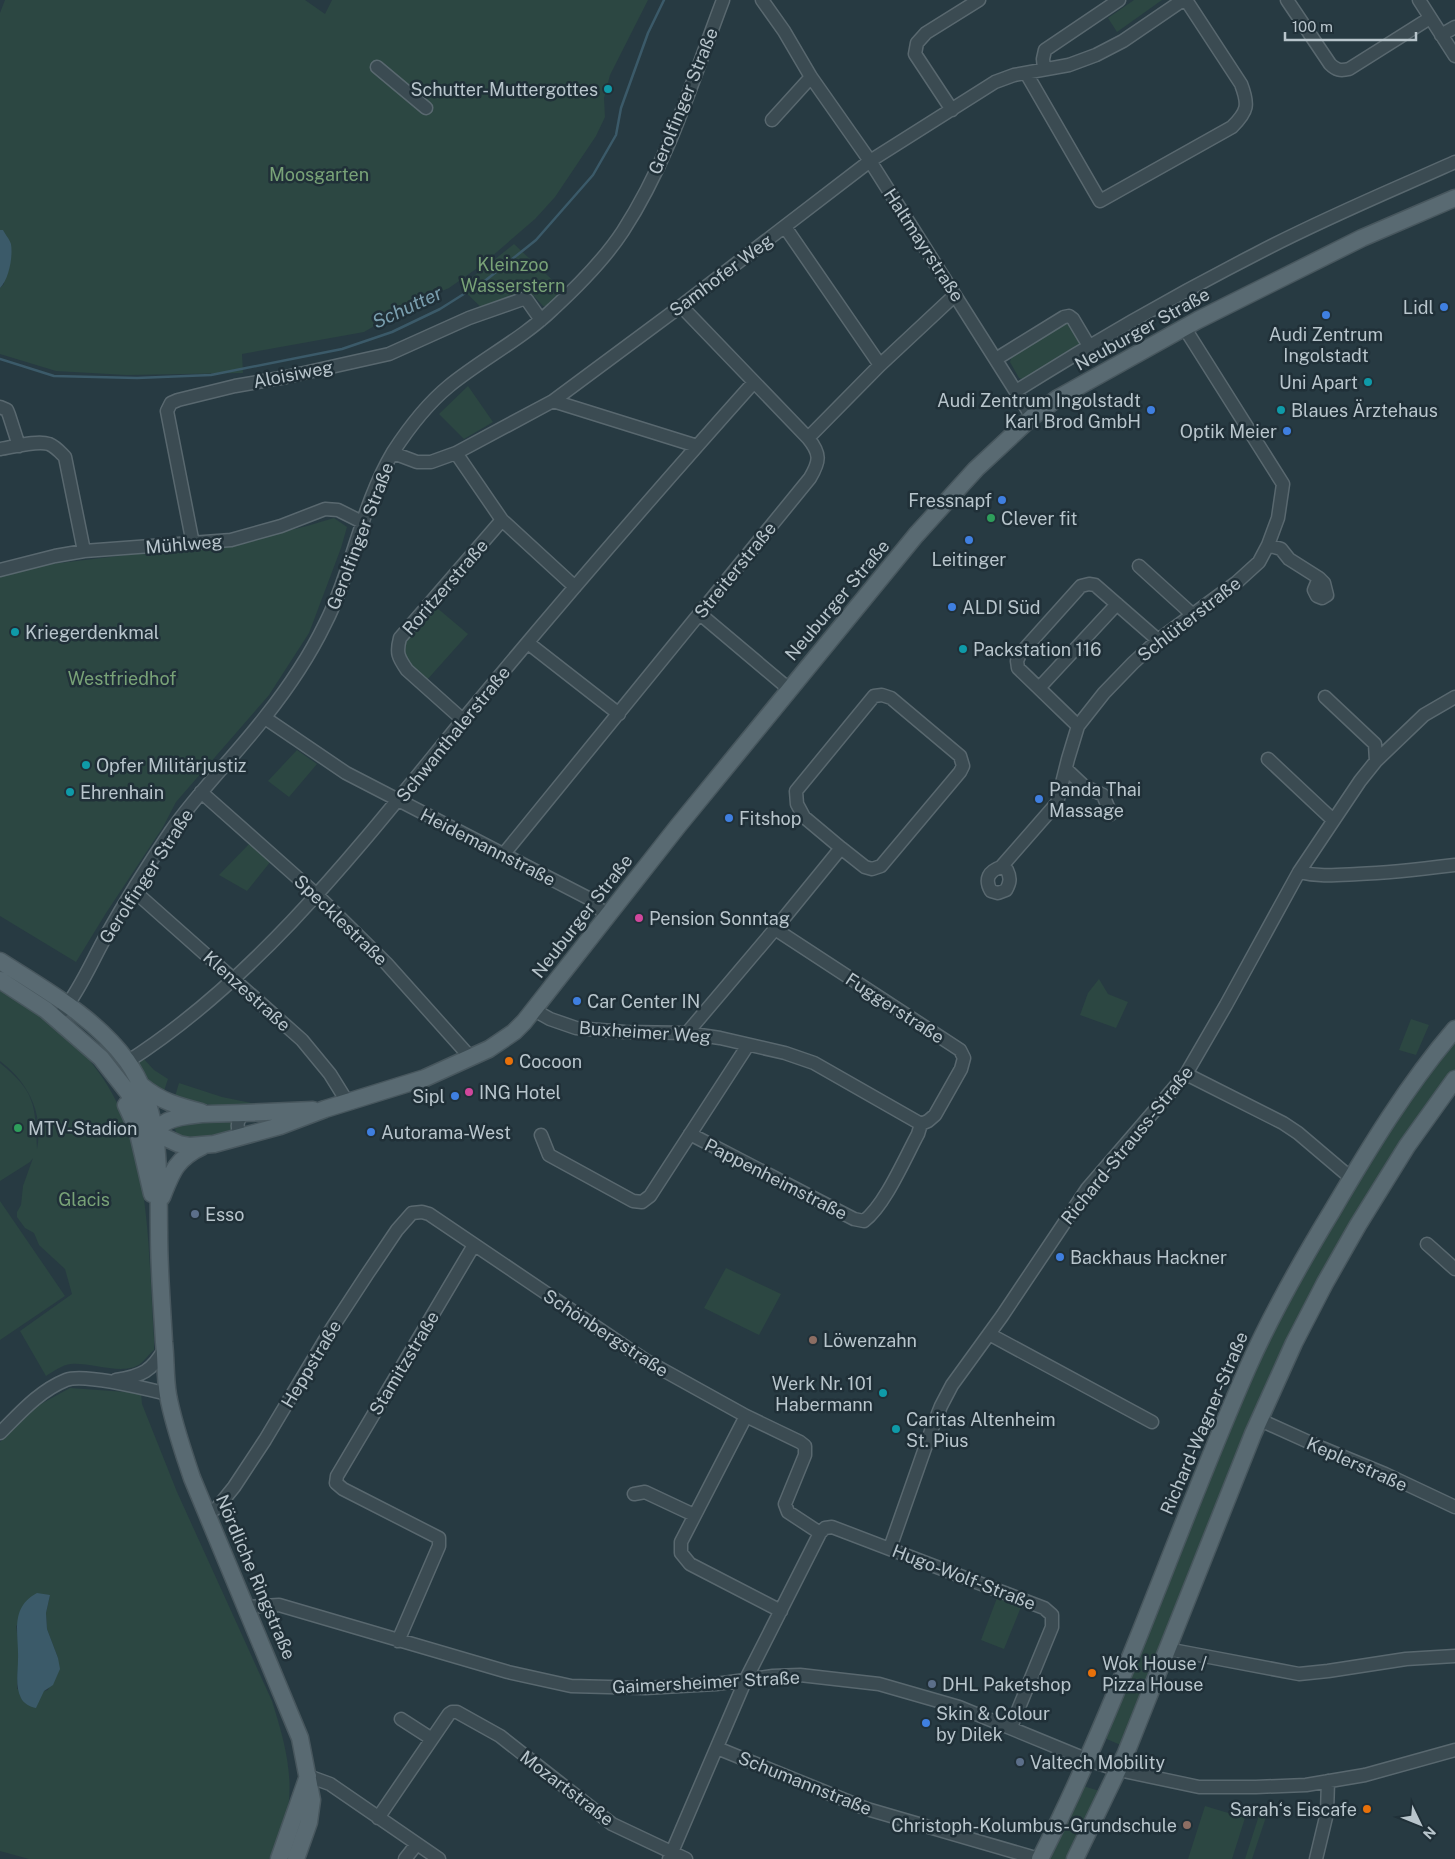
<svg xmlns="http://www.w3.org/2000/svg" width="1455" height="1859" viewBox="0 0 1455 1859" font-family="'Public Sans',sans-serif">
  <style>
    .green { fill: #2c4742; fill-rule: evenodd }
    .water { fill: #3b5a69 }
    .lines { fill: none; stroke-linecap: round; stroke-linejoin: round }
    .stream { stroke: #3b5a69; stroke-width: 2.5 }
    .minor-casing { stroke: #59686f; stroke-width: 15 }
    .major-casing { stroke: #48575e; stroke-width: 19 }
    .minor { stroke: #3b4b52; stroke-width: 12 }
    .major { stroke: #596a72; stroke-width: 16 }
    .culture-dot { fill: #0f9aa8; stroke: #203038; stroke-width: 2 }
    .shop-dot { fill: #3f7fe0; stroke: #203038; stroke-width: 2 }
    .leisure-dot { fill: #2e9e5b; stroke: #203038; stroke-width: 2 }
    .hotel-dot { fill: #d1479c; stroke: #203038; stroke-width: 2 }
    .food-dot { fill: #e8710a; stroke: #203038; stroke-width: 2 }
    .service-dot { fill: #5c6f8a; stroke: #203038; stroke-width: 2 }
    .education-dot { fill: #8d6e63; stroke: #203038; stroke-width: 2 }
    .labels { text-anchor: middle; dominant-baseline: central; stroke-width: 5; stroke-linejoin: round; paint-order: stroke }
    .poi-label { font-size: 18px; fill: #b8c5cc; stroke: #203038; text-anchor: start }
    .street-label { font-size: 18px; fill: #b8c5cc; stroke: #203038 }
    .park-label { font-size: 18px; fill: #78a277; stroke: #203038 }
    .water-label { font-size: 19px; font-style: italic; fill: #799eae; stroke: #203038 }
  </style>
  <rect width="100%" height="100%" fill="#273a42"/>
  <!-- green -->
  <path class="green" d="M5,0H305L325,14L332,0H648L610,75L604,98L605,117L596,136L555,197L535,219L483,264L449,288L416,302L364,332L242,354L243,373L127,375L56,371L0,354V288L4,284L3,230H0V13Z
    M1134,0H1162L1117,32L1108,18Z
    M514,244L563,290L547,306H543L534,296L533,297L527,294L484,310L460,287Z
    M1062,322L1072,323L1081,344L1022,379L1019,378L1010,362L1012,355Z
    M468,386L493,422L464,439L439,414Z
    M334,518L347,527L341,548L309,633L269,695L176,802L163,827L106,913L76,962L0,916V576L43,565L135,554L213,549L307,526Z
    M436,607L468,634L426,681L410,667L401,650L404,641Z
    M297,750L317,764L289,797L268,781Z
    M251,842L271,861L247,891L219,875Z
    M1099,979L1108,994L1128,1002L1116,1028L1080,1015L1088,993Z
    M0,988C29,1007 56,1026 81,1051C154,1127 147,1241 154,1339V1350C149,1354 145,1360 140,1364C123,1376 90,1362 71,1364C62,1365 54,1371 46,1376L20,1331L72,1294L65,1269L39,1245L34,1233L25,1228L17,1217V1212L21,1205L23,1186L33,1158L30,1162L0,1181V1063C36,1092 35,1105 37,1149C44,1113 28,1082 0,1061Z
    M1411,1019L1429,1025L1416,1055L1399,1050Z
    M1455,1039V1074L1317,1282L1123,1746L1102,1737L1282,1304L1403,1107Z
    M142,1057L154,1070L168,1079L163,1094L149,1083L136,1062Z
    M179,1083L222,1097L261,1105L220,1106L174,1100Z
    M231,1120L233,1135L214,1140L177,1137L174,1124Z
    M0,1201L65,1296L0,1340Z
    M726,1268L781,1294L759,1335L704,1308Z
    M70,1388L141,1393L142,1404L177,1492L272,1701C282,1733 292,1766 289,1800C287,1821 277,1841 269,1859H29L0,1851V1442L39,1405ZM50,1595L46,1613L47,1629L58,1658L48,1690L44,1691L17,1689L19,1647L16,1626Z
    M997,1598L1021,1607L1004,1649L981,1640Z
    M1083,1786L1103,1792L1069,1859H1046Z
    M1205,1806L1245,1818L1232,1859H1188Z
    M1262,1806L1269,1808L1252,1859H1245Z"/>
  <!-- water -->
  <path class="water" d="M0,230H3C5,234 10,240 11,244C13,257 9,279 0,288Z
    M37,1593L50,1595L46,1613L47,1629L58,1658L60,1669L53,1685L44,1691L36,1708C30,1707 23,1703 21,1698C15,1686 18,1672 18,1659C19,1634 9,1608 37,1593Z"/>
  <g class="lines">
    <!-- stream -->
    <path class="stream" d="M0,359L54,376L137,378L211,375L342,349L392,332L440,309L486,280L536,240L593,175L616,135L621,108L648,33L664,0"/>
    <!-- minor casing -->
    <g class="minor-casing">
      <path id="minor" d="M762,0L784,31L811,77L870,161L1032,417
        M1287,0L1330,64C1336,70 1340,71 1349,69L1430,18
        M1419,0L1455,56
        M1441,35L1455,27
        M377,67L426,108
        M1044,69L1043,59L1045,50L1119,0
        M1026,73L1100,201L1232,127C1248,111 1249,105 1241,84L1186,0
        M952,110L915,54L917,43L926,33L979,0
        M772,120L811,77
        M785,227L880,365
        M681,306L808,438
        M996,359L1064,317L1069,316L1073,319L1089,346
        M1016,391C1094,342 1174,296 1256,254C1320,220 1388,192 1455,162
        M553,401L697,446
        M0,407L7,410L9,415L19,446
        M0,449C13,447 37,440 49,444C56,447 60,452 65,457L84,551
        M393,453L417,462H431L456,453L553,401L681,306L870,161L995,82L1014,75L1069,65L1096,55L1123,41L1183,0
        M456,453L502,520L575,587
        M193,544L167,411L171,403L178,400L235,386L286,377L389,354L469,318L523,299L527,300L541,320
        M1268,545L1281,549L1289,559L1319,578L1314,590L1317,596L1322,598L1327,595L1324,583L1319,578
        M1139,566L1193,615
        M0,570L55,556L84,551L231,540L281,526L325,509L338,510L362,522
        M700,614L789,689
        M528,643L619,714
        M1039,688L1117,604
        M1325,697L1375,744L1376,761
        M265,718L346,773L588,898L607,916
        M463,720L407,670C398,657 396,653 400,638L502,520
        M1078,726L1018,668L1017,661L1020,654L1081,586L1089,584L1095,585L1158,640
        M1268,759L1333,820
        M1066,769L1084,786L1103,795L1111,814
        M201,792L317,895L386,963L471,1058
        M503,855L810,478C820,461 821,454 808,438L880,365L955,295
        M1001,867L1007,870C1011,878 1010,883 1006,890L998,893L991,891C984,879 989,871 1001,867L1057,803L1068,759L1078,726L1104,693L1133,663L1158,640L1237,582L1259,562L1268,545L1278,518L1283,484L1184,327
        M1299,872C1319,877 1337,875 1358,874C1390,873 1423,869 1455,865
        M133,890L302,1040L330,1074L348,1103
        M775,929L841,848L804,817L797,804L796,791L874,696L882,695L891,698L960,756L963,766L960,772L881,866L872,869L865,867L841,848
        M534,1010L550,1019L576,1028L625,1032L687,1033L720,1038L785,1053L814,1063L921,1124
        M63,1011C81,988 92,961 106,936C126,900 148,865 171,831C199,791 235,756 265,717C288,688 309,657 325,624C353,569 361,506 393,452C408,429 427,404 449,386C482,359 522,339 553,309C578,286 604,260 623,231C669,160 693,79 723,0
        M687,1033L775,929L960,1050L964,1058L961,1069L935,1115L928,1121L921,1124L918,1134C905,1158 885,1205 864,1221L854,1219L690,1134
        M127,1062C260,977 363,842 462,721C557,606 655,493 754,382
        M1186,1074L1283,1123L1298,1133L1351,1178
        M244,1113C238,1119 236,1124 239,1132L245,1135
        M541,1135L549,1155L633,1201L642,1202L650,1196L748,1045
        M1427,1244L1455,1269
        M989,1334L1152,1422
        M116,1380C142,1376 152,1371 165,1348
        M746,1416L681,1542V1553L690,1564L781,1611
        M1260,1420L1322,1448L1385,1474L1455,1507
        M0,1433C20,1413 39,1391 66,1380C84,1373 147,1389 168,1394
        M634,1494L645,1492L694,1515
        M207,1513L217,1508L234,1487L265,1440L332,1328L368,1273L397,1230L412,1213L422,1212L429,1214L645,1360L746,1416L800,1442L805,1446V1455L785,1504L788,1512L820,1533
        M890,1548L931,1431L941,1406L952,1385L1002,1316L1087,1189L1186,1074L1226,1005L1299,872L1360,781L1376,761L1424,715L1455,697
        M247,1607L279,1605L508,1672L571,1686L645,1688L716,1684L773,1676L800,1675L879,1684L959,1707L1088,1760L1119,1770L1199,1787H1256L1306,1785L1365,1775L1455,1750
        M398,1641L439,1546V1538L343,1489L336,1483L337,1476L474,1245
        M1167,1649L1299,1674L1328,1671L1406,1659L1455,1656
        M401,1719L432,1739
        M717,1748L867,1809L1039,1859
        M308,1776L330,1784L439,1859
        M378,1818L449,1714L452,1712H457L500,1736L612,1824L686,1859
        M405,1859L416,1845
        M669,1859L746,1679L820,1533L825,1528L832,1527L1044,1608L1052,1615V1627L1011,1727
        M1316,1859L1327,1813L1328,1781"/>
    </g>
    <!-- major casing -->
    <g class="major-casing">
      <path id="major" d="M0,961C45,990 95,1017 127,1061C163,1112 158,1173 159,1232C159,1269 162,1306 164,1342C166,1359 165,1378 168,1395C173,1423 183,1451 192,1478L300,1738L312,1800L309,1822L296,1859
        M0,980L46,1010L101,1058L127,1091L155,1133L179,1144L190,1146L214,1144L280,1126L325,1109L425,1078L489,1049L514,1032L524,1022L678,826L916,535L976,469L1032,417L1058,398L1198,320L1362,238L1455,198
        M142,1086C160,1101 178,1106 201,1112
        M126,1105L137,1129L152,1194
        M144,1159C147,1145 154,1128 168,1121C187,1112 223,1114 244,1113C267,1112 290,1111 313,1110
        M162,1197C172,1171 177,1158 203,1146
        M279,1859L308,1776
        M1040,1859C1121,1700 1176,1530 1248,1367C1272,1313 1301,1262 1332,1211C1369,1148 1407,1085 1455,1029
        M1075,1859L1126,1753L1253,1434L1294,1343L1325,1283L1358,1225L1407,1146L1455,1079"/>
    </g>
    <!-- minor -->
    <use href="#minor" class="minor"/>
    <!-- major -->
    <use href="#major" class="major"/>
  </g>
  <!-- markers -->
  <g class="culture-dot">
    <circle cx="608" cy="89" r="5"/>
    <circle cx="1368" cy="382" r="5"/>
    <circle cx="1281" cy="410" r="5"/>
    <circle cx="15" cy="632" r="5"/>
    <circle cx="963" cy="649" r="5"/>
    <circle cx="86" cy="765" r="5"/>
    <circle cx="70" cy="792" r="5"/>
    <circle cx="883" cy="1393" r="5"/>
    <circle cx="896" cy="1429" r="5"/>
  </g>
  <g class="shop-dot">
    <circle cx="1444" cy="307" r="5"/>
    <circle cx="1326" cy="315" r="5"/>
    <circle cx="1151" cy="410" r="5"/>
    <circle cx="1287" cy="431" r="5"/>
    <circle cx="1002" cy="500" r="5"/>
    <circle cx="969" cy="540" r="5"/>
    <circle cx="952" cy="607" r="5"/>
    <circle cx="1039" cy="799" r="5"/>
    <circle cx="729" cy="818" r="5"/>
    <circle cx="577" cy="1001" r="5"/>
    <circle cx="455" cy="1096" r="5"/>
    <circle cx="371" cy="1132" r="5"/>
    <circle cx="1060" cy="1257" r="5"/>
    <circle cx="926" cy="1723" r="5"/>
  </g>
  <g class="leisure-dot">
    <circle cx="991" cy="518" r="5"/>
    <circle cx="18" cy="1128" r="5"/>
  </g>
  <g class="hotel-dot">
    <circle cx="639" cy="918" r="5"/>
    <circle cx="469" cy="1092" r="5"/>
  </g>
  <g class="food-dot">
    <circle cx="509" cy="1061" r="5"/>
    <circle cx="1092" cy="1673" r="5"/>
    <circle cx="1367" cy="1809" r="5"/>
  </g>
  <g class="service-dot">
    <circle cx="195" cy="1214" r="5"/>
    <circle cx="932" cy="1684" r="5"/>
    <circle cx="1020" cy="1762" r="5"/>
  </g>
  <g class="education-dot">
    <circle cx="813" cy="1340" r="5"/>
    <circle cx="1187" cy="1825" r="5"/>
  </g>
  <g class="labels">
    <!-- poi labels -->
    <g class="poi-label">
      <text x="598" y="89" text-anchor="end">Schutter-Muttergottes</text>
      <text x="1434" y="307" text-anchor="end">Lidl</text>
      <text x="1326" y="334" text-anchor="middle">Audi Zentrum<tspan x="1326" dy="21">Ingolstadt</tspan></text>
      <text x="1358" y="382" text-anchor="end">Uni Apart</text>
      <text x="1141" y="400" text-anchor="end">Audi Zentrum Ingolstadt<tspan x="1141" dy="21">Karl Brod GmbH</tspan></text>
      <text x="1291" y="410">Blaues Ärztehaus</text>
      <text x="1277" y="431" text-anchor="end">Optik Meier</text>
      <text x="992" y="500" text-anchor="end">Fressnapf</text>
      <text x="1001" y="518">Clever fit</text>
      <text x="969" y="559" text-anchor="middle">Leitinger</text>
      <text x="962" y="607">ALDI Süd</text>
      <text x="25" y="632">Kriegerdenkmal</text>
      <text x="973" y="649">Packstation 116</text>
      <text x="96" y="765">Opfer Militärjustiz</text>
      <text x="1049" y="789">Panda Thai<tspan x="1049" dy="21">Massage</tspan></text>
      <text x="80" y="792">Ehrenhain</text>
      <text x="739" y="818">Fitshop</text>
      <text x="649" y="918">Pension Sonntag</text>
      <text x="587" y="1001">Car Center IN</text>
      <text x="519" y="1061">Cocoon</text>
      <text x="479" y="1092">ING Hotel</text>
      <text x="445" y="1096" text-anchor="end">Sipl</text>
      <text x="28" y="1128">MTV-Stadion</text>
      <text x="381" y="1132">Autorama-West</text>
      <text x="205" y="1214">Esso</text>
      <text x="1070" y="1257">Backhaus Hackner</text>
      <text x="823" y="1340">Löwenzahn</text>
      <text x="873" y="1383" text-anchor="end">Werk Nr. 101<tspan x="873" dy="21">Habermann</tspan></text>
      <text x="906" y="1419">Caritas Altenheim<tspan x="906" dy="21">St. Pius</tspan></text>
      <text x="1102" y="1663">Wok House /<tspan x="1102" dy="21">Pizza House</tspan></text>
      <text x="942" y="1684">DHL Paketshop</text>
      <text x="936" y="1713">Skin &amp; Colour<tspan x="936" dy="21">by Dilek</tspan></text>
      <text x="1030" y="1762">Valtech Mobility</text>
      <text x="1357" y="1809" text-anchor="end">Sarah‘s Eiscafe</text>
      <text x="1177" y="1825" text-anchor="end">Christoph-Kolumbus-Grundschule</text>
    </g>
    <!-- street labels -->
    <g class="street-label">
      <text transform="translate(683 101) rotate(-68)">Gerolfinger Straße</text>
      <text transform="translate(924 245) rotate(57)">Haltmayrstraße</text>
      <text transform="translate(721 275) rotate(-37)">Samhofer Weg</text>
      <text transform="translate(1142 329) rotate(-29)">Neuburger Straße</text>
      <text transform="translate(293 374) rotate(-11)">Aloisiweg</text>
      <text transform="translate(360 536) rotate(-69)">Gerolfinger Straße</text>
      <text transform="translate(184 544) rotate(-5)">Mühlweg</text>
      <text transform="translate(735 570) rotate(-51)">Streiterstraße</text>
      <text transform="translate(445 587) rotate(-49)">Roritzerstraße</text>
      <text transform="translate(837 600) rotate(-50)">Neuburger Straße</text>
      <text transform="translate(1189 619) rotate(-38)">Schlüterstraße</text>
      <text transform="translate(453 734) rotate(-51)">Schwanthalerstraße</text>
      <text transform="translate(488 847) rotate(27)">Heidemannstraße</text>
      <text transform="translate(146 876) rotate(-57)">Gerolfinger Straße</text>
      <text transform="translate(582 916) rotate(-52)">Neuburger Straße</text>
      <text transform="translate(341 920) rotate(44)">Specklestraße</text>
      <text transform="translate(247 991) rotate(42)">Klenzestraße</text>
      <text transform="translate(895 1008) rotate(33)">Fuggerstraße</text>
      <text transform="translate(645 1032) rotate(4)">Buxheimer Weg</text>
      <text transform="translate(1127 1145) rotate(-51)">Richard-Strauss-Straße</text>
      <text transform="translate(776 1179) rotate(27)">Pappenheimstraße</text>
      <text transform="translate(606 1333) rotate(33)">Schönbergstraße</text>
      <text transform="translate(404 1363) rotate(-59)">Stamitzstraße</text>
      <text transform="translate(311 1364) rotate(-59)">Heppstraße</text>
      <text transform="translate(1204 1423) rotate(-67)">Richard-Wagner-Straße</text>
      <text transform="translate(1357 1464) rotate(24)">Keplerstraße</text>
      <text transform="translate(256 1577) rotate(67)">Nördliche Ringstraße</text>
      <text transform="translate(964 1577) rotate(21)">Hugo-Wolf-Straße</text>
      <text transform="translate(706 1682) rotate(-3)">Gaimersheimer Straße</text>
      <text transform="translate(805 1783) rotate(22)">Schumannstraße</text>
      <text transform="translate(567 1788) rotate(37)">Mozartstraße</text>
    </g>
    <!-- park labels -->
    <g class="park-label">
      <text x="319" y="174">Moosgarten</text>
      <text x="513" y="264">Kleinzoo<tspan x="513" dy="21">Wasserstern</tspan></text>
      <text x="122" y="678">Westfriedhof</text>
      <text x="84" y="1199">Glacis</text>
    </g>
    <!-- water labels -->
    <g class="water-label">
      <text transform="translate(407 307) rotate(-25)">Schutter</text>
    </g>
  </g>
  <!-- north arrow -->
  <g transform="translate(1420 1824) rotate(133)" stroke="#203038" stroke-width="4" paint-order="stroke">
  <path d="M0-4L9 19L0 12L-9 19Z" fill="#b8c5cc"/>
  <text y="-8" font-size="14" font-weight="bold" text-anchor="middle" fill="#b8c5cc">N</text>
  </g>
  <!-- scale -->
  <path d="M1285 32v8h131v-8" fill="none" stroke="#b8c5cc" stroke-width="2.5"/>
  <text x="1292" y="32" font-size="15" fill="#b8c5cc" stroke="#203038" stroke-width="4" paint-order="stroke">100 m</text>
</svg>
